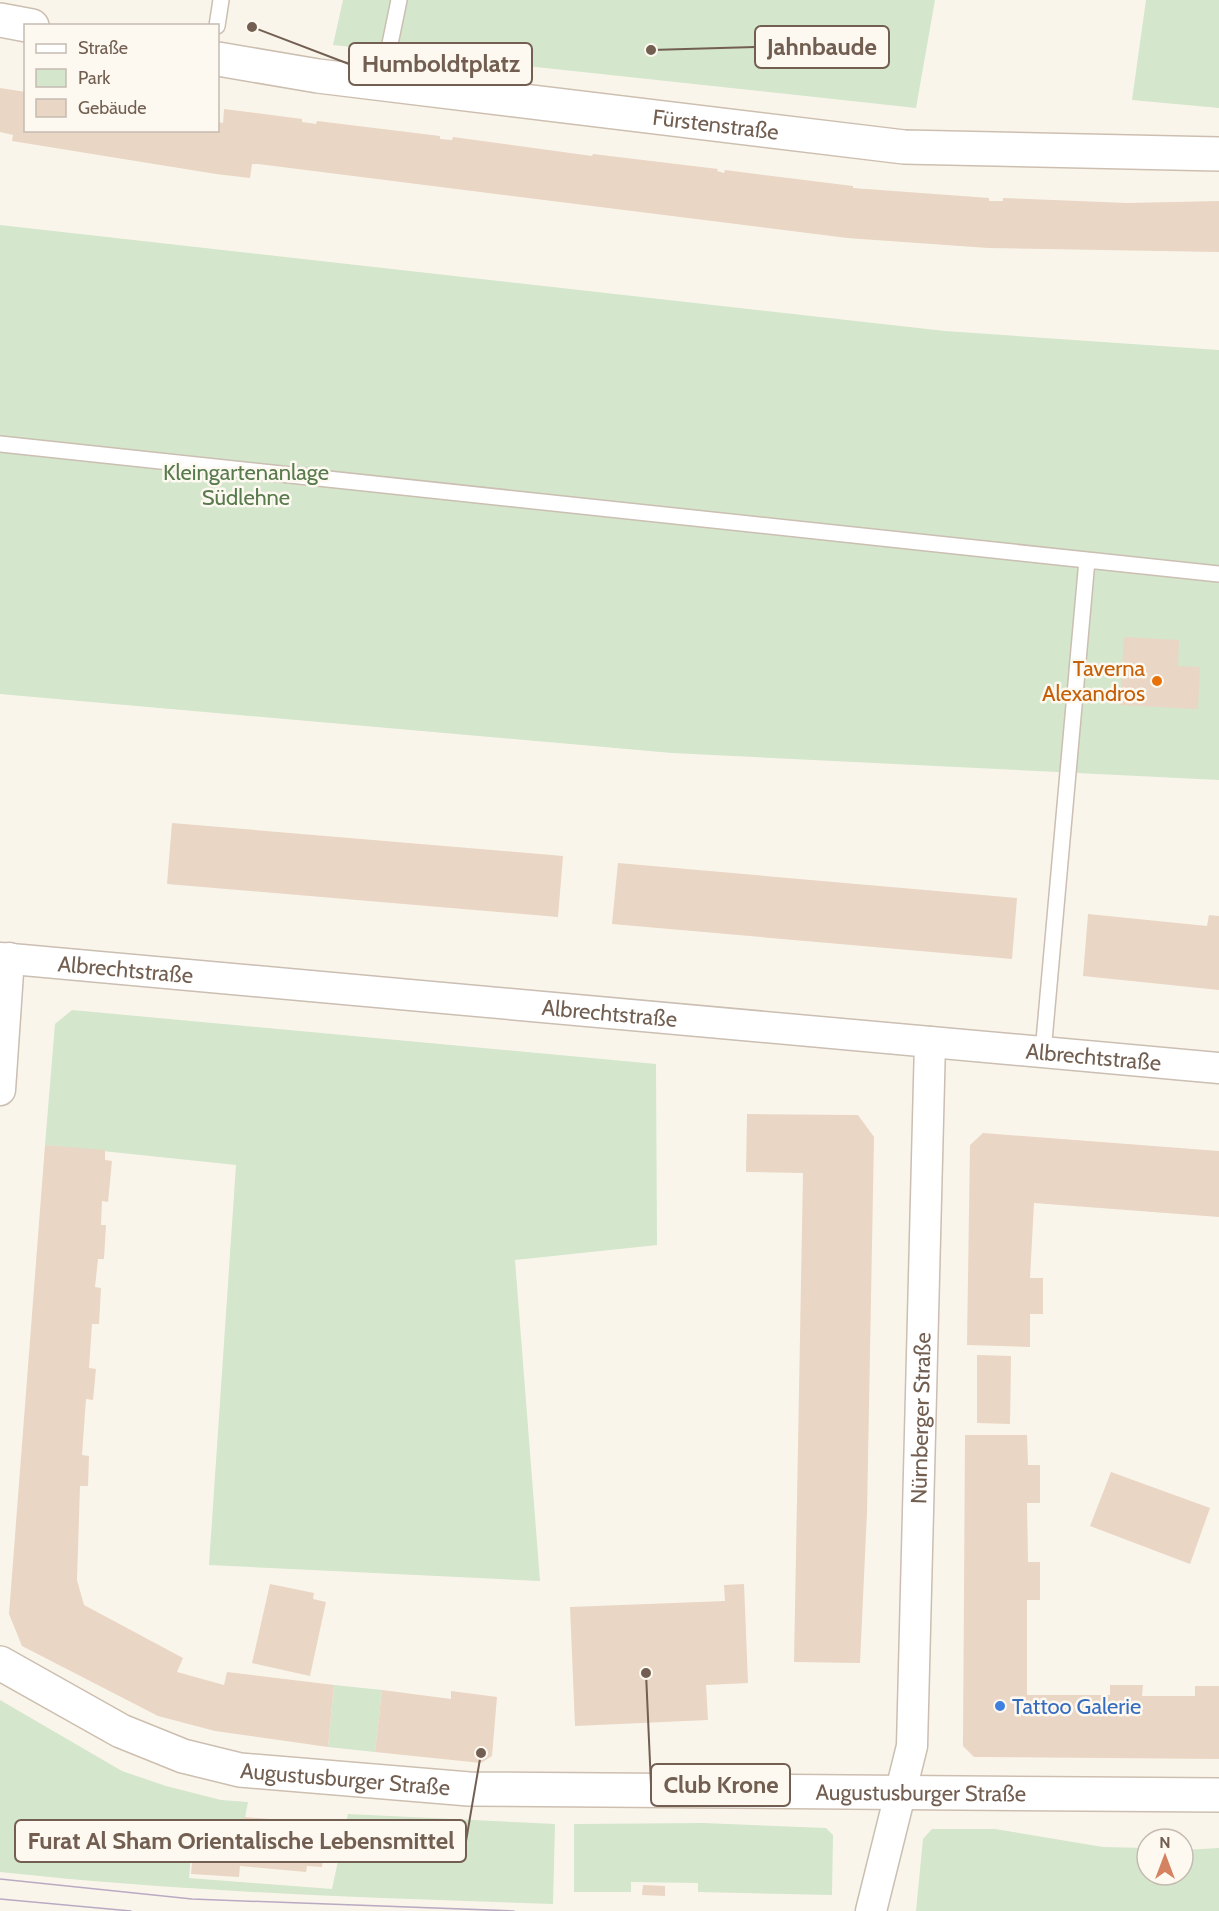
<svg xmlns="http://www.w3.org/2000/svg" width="1219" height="1911" viewBox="0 0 1219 1911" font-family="Cabin,sans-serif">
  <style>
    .green { fill: #d4e6cb }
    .building { fill: #ead6c4 }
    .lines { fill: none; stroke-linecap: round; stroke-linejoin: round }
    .lane-casing { stroke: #cbbeb2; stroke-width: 18 }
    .street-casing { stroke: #cbbeb2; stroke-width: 33 }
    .secondary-casing { stroke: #cdbfb0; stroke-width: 36 }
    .lane { stroke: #fff; stroke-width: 15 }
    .street { stroke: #fff; stroke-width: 30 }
    .secondary { stroke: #fff; stroke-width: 33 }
    .tram { stroke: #b9aac3; stroke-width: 1.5 }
    .food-dot { fill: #e8710a; stroke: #fdf9f1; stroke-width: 2 }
    .shop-dot { fill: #3f7fe0; stroke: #fdf9f1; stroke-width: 2 }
    .labels { text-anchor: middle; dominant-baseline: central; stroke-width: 5; stroke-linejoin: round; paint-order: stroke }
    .street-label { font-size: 22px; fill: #725f51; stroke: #fdf9f1 }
    .park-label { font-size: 22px; fill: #587b4e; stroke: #fdf9f1 }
    .food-label { font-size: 22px; fill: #c56008; stroke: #fdf9f1; text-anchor: end }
    .shop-label { font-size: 22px; fill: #366cbe; stroke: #fdf9f1; text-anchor: start }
    .leader { fill: none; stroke: #725f51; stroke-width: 2 }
    .callout-dot { fill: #725f51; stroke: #fdf9f1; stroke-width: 2 }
    .callout { fill: #fdf9f1; stroke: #725f51; stroke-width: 2 }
    .callout-label { font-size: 24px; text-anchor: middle; font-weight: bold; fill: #725f51 }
  </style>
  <rect width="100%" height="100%" fill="#faf5eb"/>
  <!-- green -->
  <path class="green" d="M343,0H935L916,108L333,45Z
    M1146,0H1219V108L1132,100Z
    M0,225L945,331L1219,350V780L672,753L0,694Z
    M72,1010L656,1064L657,1245L515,1260L540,1581L209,1565L236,1165L45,1145L55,1024Z
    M334,1685L382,1690L375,1752L328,1747Z
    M0,1700L122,1771L166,1786L221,1800L248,1802L239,1849L192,1846L189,1878L332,1889L348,1814L555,1824L553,1904C367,1898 185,1892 0,1872Z
    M703,1823L826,1828L833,1835L832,1895L698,1892V1883L631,1882V1892H574V1824Z
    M932,1829H995L1103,1847L1147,1848V1875H1183V1850L1219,1848V1911H916L923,1839Z"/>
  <!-- building -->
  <path class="building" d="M0,88L26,92V130H218V122L223,123L224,109L302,119V122L310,123L316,124L317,121L440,136V139L452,140L453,137L592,156L593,154L718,169L717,171L724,173L725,170L853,186V188L989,198V201H1003V198L1127,203L1219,201V252L988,248L847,238L258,164H252L250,178L216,174L12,141L13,135L0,132Z
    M1124,637L1179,640L1178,666L1200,667L1198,709L1120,705Z
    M172,823L563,856L558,917L167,884Z
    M618,863L1017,898L1012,959L612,924Z
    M1088,914L1207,926L1209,915L1219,916V990L1083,976Z
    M747,1114L858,1115L874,1137L867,1512L860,1663L794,1662L803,1173L746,1172Z
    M983,1133L1219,1151V1217L1034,1203L1030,1278H1043V1314H1030V1347L967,1345L970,1145Z
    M45,1145L105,1150V1160L112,1161L108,1202L102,1201L101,1225H106L104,1259H98L95,1287L101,1288L99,1324H92L89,1368L96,1369L93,1400L86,1399L82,1455L89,1456L88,1486H80L77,1580L84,1605L183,1658L177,1672L224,1685L227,1672L334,1685L328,1747L215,1731L158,1716L22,1646L9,1614Z
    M977,1355L1011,1356L1010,1424L977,1423Z
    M965,1435H1027L1028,1465H1040V1503H1027L1028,1562H1040V1600H1027V1695H1110V1685H1143L1142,1696H1195V1686H1219V1759L974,1757L963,1746Z
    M1111,1472L1210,1508L1190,1564L1090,1526Z
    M270,1584L314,1593L313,1599L326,1602L310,1676L252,1663Z
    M744,1584L748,1683L706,1685L708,1720L575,1726L570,1607L725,1601L724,1585Z
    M382,1690L451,1699V1691L497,1697L492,1756L481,1763L375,1752Z
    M244,1817L310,1822V1825L326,1827L322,1867L307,1866L306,1872L240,1866L239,1877L191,1874L193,1848L241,1851Z
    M643,1885L665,1886V1896L642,1895Z"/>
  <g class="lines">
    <!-- lane casing -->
    <g class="lane-casing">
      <path id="lane" d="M217,26L221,0
        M382,83L399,0
        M0,444L1087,560
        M1043,1052L1087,560L1219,574"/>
    </g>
    <!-- street casing -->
    <g class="street-casing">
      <g id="street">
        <path id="s1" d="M0,958L1219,1068"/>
        <path d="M0,1090L9,958"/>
        <path id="s2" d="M871,1911L912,1746L930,1042"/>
      </g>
    </g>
    <!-- secondary casing -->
    <g class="secondary-casing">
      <g id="secondary">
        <path d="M0,20L32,26"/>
        <path id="s3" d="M218,59L318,76L904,147L1219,154"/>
        <path id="s4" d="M0,1663L121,1731L183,1756L240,1770L469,1789L1219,1795"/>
      </g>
    </g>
    <!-- lane -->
    <use href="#lane" class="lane"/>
    <!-- street -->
    <use href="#street" class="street"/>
    <!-- secondary -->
    <use href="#secondary" class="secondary"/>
    <!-- tram -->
    <path class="tram" d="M0,1879L192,1899L514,1911
      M0,1899L131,1911"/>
  </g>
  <!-- markers -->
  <circle class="food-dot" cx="1157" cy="681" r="6"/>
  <circle class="shop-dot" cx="1000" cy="1706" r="6"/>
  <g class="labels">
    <!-- street labels -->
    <g class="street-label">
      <text stroke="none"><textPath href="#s3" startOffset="502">Fürstenstraße</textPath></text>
      <text stroke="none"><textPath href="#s1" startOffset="126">Albrechtstraße</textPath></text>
      <text stroke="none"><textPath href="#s1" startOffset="612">Albrechtstraße</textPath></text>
      <text stroke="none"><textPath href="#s1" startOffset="1098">Albrechtstraße</textPath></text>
      <text stroke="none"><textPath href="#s2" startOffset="498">Nürnberger Straße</textPath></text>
      <text stroke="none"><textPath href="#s4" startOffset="370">Augustusburger Straße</textPath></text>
      <text stroke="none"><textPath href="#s4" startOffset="946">Augustusburger Straße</textPath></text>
    </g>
    <!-- park labels -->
    <g class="park-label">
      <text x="246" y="472">Kleingartenanlage<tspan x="246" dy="25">Südlehne</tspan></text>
    </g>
    <!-- food labels -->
    <g class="food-label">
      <text x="1145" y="668">Taverna<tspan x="1145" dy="25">Alexandros</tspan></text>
    </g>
    <!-- shop labels -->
    <g class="shop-label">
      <text x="1012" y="1706">Tattoo Galerie</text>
    </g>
  </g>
  <!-- callouts -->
  <path class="leader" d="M651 50L755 47M252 27L349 64M646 1673L651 1785M481 1753L466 1841"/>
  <g class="callout-dot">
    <circle cx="651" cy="50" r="6"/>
    <circle cx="252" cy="27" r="6"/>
    <circle cx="646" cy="1673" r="6"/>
    <circle cx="481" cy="1753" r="6"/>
  </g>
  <g class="callout">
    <rect x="755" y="26" width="134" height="42" rx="6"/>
    <rect x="349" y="43" width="183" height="42" rx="6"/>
    <rect x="651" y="1764" width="139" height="42" rx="6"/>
    <rect x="15" y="1820" width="451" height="42" rx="6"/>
  </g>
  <g class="callout-label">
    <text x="822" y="55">Jahnbaude</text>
    <text x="441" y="72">Humboldtplatz</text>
    <text x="721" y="1793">Club Krone</text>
    <text x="241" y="1849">Furat Al Sham Orientalische Lebensmittel</text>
  </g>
  <!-- legend -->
  <rect x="24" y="24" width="195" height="108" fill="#fdf9f1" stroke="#c5bbb1" stroke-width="1.5"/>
  <rect x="36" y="44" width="30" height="9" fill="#ffffff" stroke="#c5bbb1" stroke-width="1.5"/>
  <text x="78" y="54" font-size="18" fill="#725f51">Straße</text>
  <rect x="36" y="69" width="30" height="18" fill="#d4e6cb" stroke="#c5bbb1" stroke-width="1.5"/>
  <text x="78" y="84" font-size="18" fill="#725f51">Park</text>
  <rect x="36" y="99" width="30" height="18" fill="#ead6c4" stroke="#c5bbb1" stroke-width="1.5"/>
  <text x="78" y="114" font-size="18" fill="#725f51">Gebäude</text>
  <!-- north arrow -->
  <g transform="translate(1165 1857)"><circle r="28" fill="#fdf9f1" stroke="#c5bbb1" stroke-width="1.5"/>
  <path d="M0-4.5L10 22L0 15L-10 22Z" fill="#d48261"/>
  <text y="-9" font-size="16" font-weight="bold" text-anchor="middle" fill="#725f51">N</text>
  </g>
</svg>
